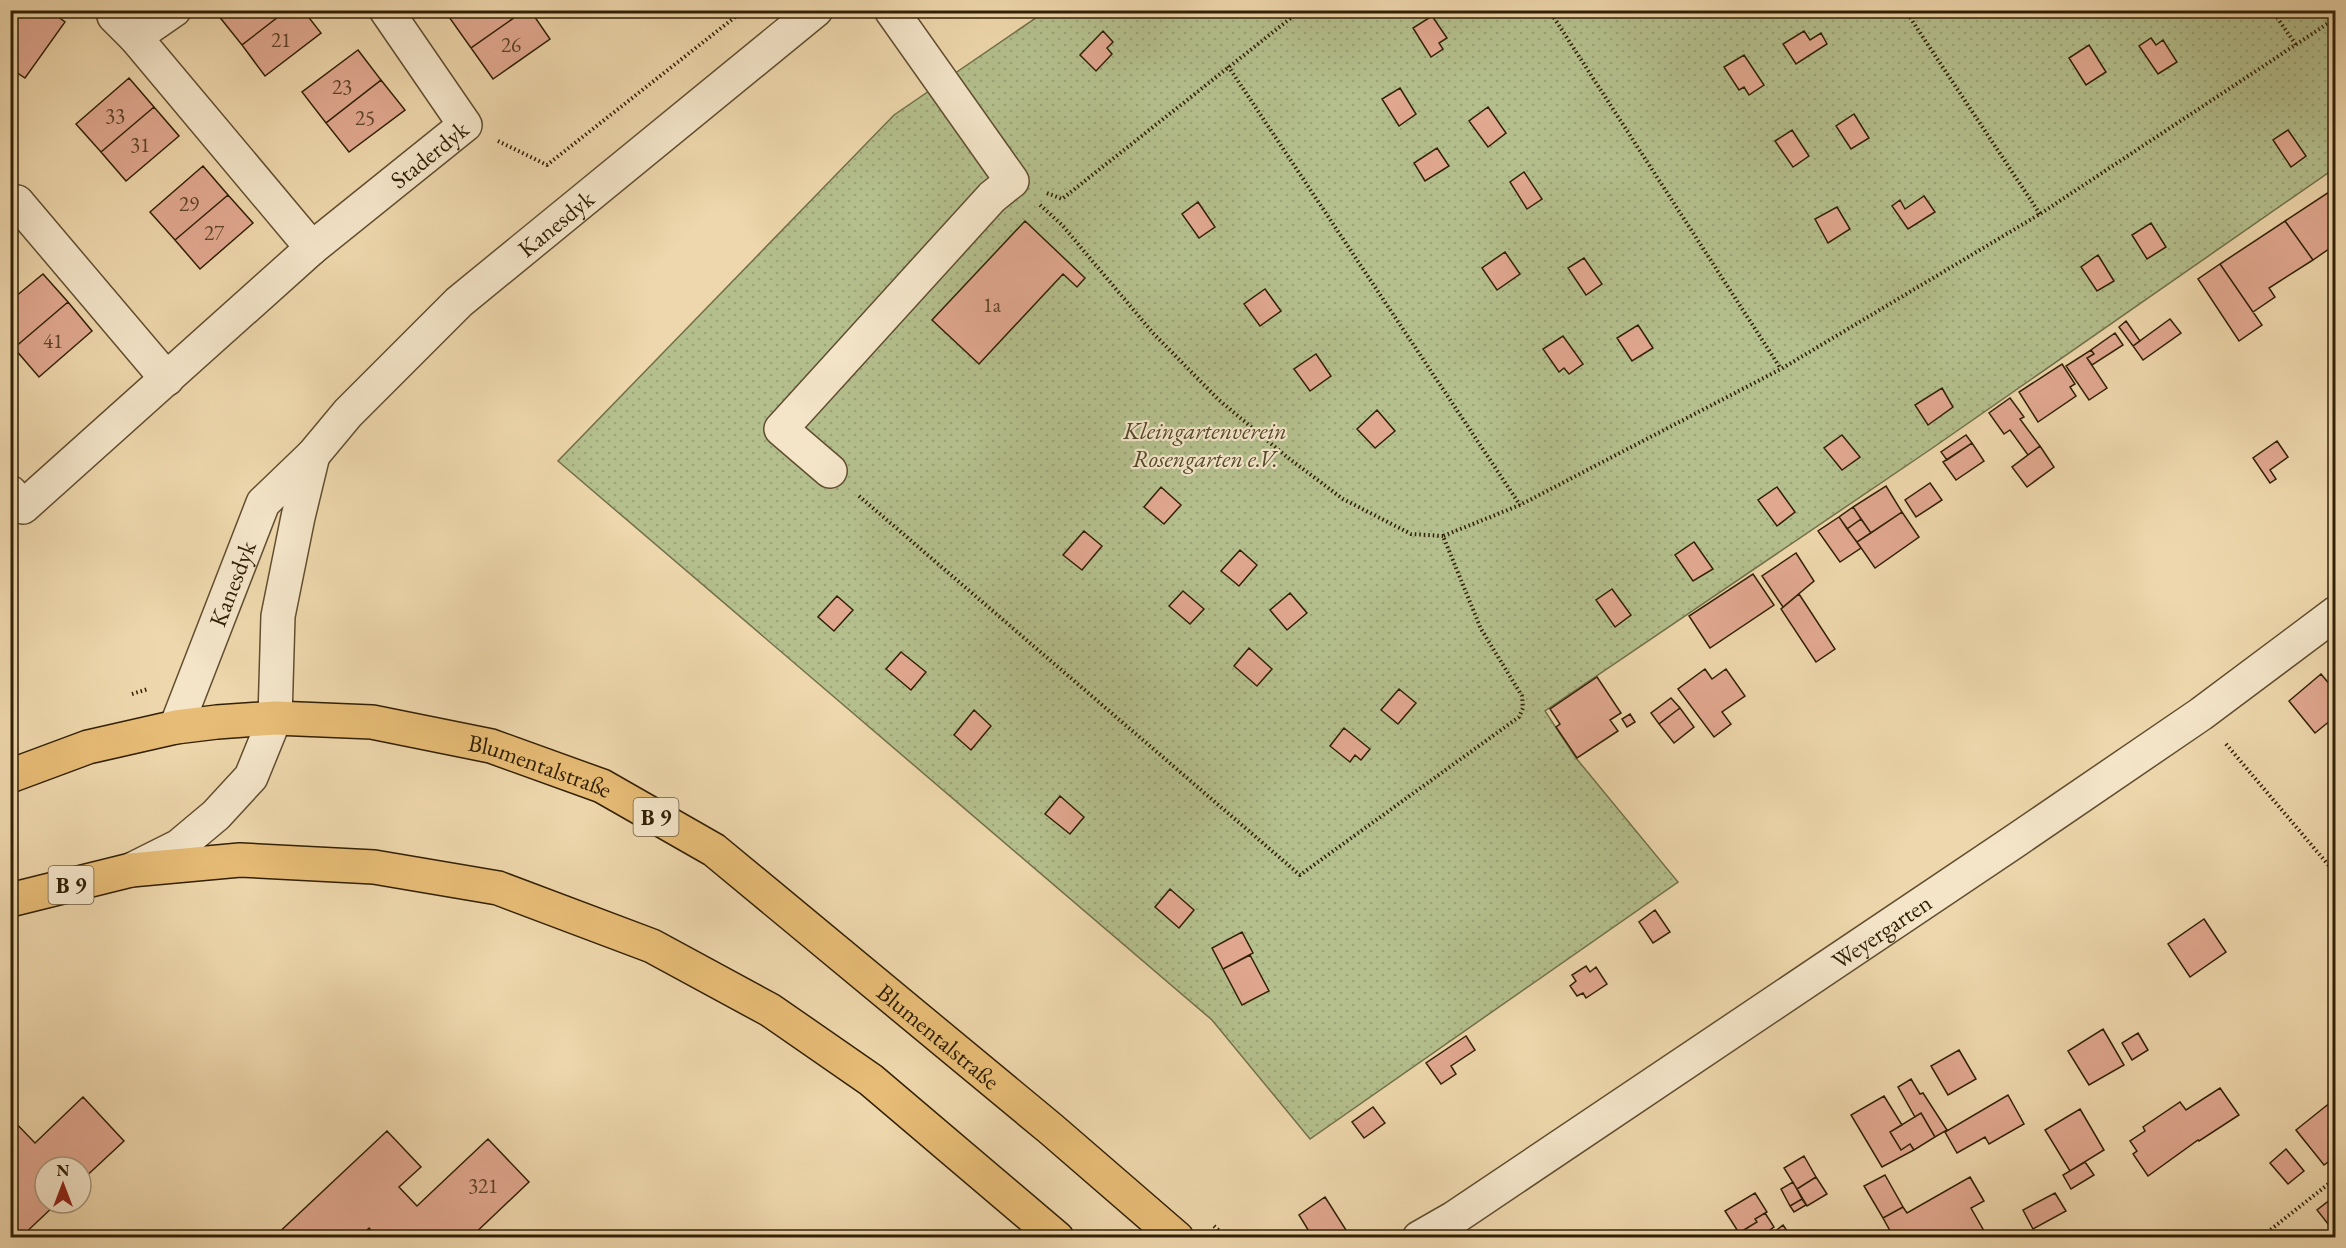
<svg xmlns="http://www.w3.org/2000/svg" width="2346" height="1248" viewBox="0 0 2346 1248" font-family="'EB Garamond',serif">
  <style>
    .garden { fill: url(#garden-dots); stroke: #73704a; stroke-width: 1.5 }
    .building { fill: #e1a890; stroke: #322006; stroke-width: 1.5 }
    .lines { fill: none; stroke-linecap: round; stroke-linejoin: round }
    .minor-casing { stroke: #614e30; stroke-width: 36 }
    .major-casing { stroke: #322006; stroke-width: 36 }
    .path { stroke: #322006; stroke-width: 4; stroke-dasharray: 1.5 3; stroke-linecap: butt }
    .minor { stroke: #f4e5c9; stroke-width: 33 }
    .major { stroke: #e7bc76; stroke-width: 33 }
    .labels { text-anchor: middle; dominant-baseline: central; stroke-width: 4.5; stroke-linejoin: round; paint-order: stroke }
    .number-label { font-size: 21px; fill: #5e4228 }
    .shield { fill: #f4e5c9; stroke: #6c5b40; stroke-width: 1.5 }
    .shield-label { font-size: 22px; font-weight: bold; fill: #322006 }
    .street-label { font-size: 24px; fill: #322006; stroke: #f4e5c9 }
    .park-label { font-size: 24px; font-style: italic; fill: #524828; stroke: #f4e5c9 }
  </style>
  <defs>
    <pattern id="garden-dots" width="8" height="8" patternUnits="userSpaceOnUse" patternTransform="scale(1.5)"><rect width="8" height="8" fill="#b4bf8d"/><path d="M2 2h.1M6 6h.1" fill="none" stroke="#9ba478" stroke-width="1.8" stroke-linecap="round"/></pattern>
  </defs>
  <rect width="100%" height="100%" fill="#eed7ac"/>
  <filter id="stains"><feTurbulence type="fractalNoise" baseFrequency=".00333" numOctaves="4"/><feColorMatrix values="0 0 0 0 .2 0 0 0 0 .09 0 0 0 0 .02 0 0 0 .5 -.17"/></filter>
  <radialGradient id="worn" r=".72"><stop offset=".6" stop-color="#630" stop-opacity="0"/><stop offset="1" stop-color="#630" stop-opacity=".3"/></radialGradient>
  <!-- garden -->
  <path class="garden" d="M1046,11H2335V168L1931,449L1545,711L1576,758L1678,882L1310,1139L1212,1020L558,461L894,115Z"/>
  <!-- building -->
  <path class="building" d="M10,10H49L65,22L25,78L10,68Z
    M224,10H287L242,45L218,15Z
    M287,10H303L321,33L265,76L242,45Z
    M459,10H525L471,48L449,17Z
    M525,10H530L550,39L493,79L471,48Z
    M1432,16L1447,38L1439,43L1443,49L1431,57L1413,28Z
    M1103,31L1113,42L1107,48L1112,54L1096,71L1080,55Z
    M1804,31L1810,40L1821,33L1827,44L1796,64L1783,44Z
    M2151,38L2156,45L2163,40L2177,62L2158,74L2139,46Z
    M2089,45L2106,72L2086,85L2069,58Z
    M358,50L381,80L326,123L302,92Z
    M1744,55L1764,85L1749,95L1744,87L1739,90L1724,67Z
    M129,78L154,107L101,152L76,124Z
    M381,80L405,110L349,152L326,123Z
    M1400,88L1416,114L1399,126L1382,99Z
    M154,107L179,136L126,181L101,152Z
    M1488,107L1506,133L1488,147L1469,121Z
    M1854,114L1869,138L1851,149L1836,126Z
    M1792,130L1809,156L1793,167L1775,141Z
    M2288,130L2306,156L2291,167L2273,140Z
    M1437,148L1449,166L1425,181L1414,163Z
    M203,166L228,195L175,240L150,212Z
    M1524,172L1542,199L1527,209L1510,182Z
    M2329,192L2336,201V244L2313,260L2285,221Z
    M228,195L253,223L200,269L175,240Z
    M1924,196L1935,212L1908,229L1892,206L1900,200L1905,209Z
    M1198,202L1215,227L1199,238L1182,214Z
    M1837,207L1850,229L1828,243L1815,219Z
    M1025,221L1085,278L1077,287L1063,274L979,364L932,320Z
    M2285,221L2313,260L2269,288L2275,297L2253,312L2220,264Z
    M2151,223L2166,247L2147,259L2132,235Z
    M1505,252L1520,274L1497,290L1482,268Z
    M2098,255L2114,281L2097,291L2081,267Z
    M1584,258L1602,284L1586,295L1568,268Z
    M2220,264L2262,325L2239,341L2198,279Z
    M43,274L68,302L14,348L10,344V301Z
    M1265,289L1281,311L1260,326L1244,304Z
    M68,302L92,331L39,377L14,348Z
    M2170,319L2181,333L2143,360L2133,346Z
    M2126,321L2140,341L2133,346L2119,327Z
    M1638,325L1653,348L1632,361L1617,338Z
    M2115,333L2123,345L2092,365L2087,358L2094,354L2091,350Z
    M1563,336L1583,364L1569,374L1564,368L1559,372L1543,349Z
    M2091,350L2094,354L2087,358L2107,388L2089,400L2066,366Z
    M1316,354L1331,376L1310,391L1294,369Z
    M2062,364L2075,384L2070,387L2076,396L2038,422L2019,392Z
    M1942,388L1953,407L1928,425L1915,405Z
    M2010,398L2024,417L2020,419L2040,446L2028,455L2010,430L2004,434L1989,413Z
    M1377,410L1395,431L1375,448L1357,429Z
    M1842,435L1860,457L1842,470L1824,448Z
    M1966,435L1972,443L1947,460L1941,452Z
    M2277,441L2288,457L2270,470L2276,479L2270,483L2253,458Z
    M1972,443L1984,461L1956,480L1943,462Z
    M2040,446L2054,467L2027,487L2012,467Z
    M1930,483L1942,500L1916,517L1905,500Z
    M1886,486L1902,512L1871,533L1853,507Z
    M1161,487L1181,505L1164,524L1144,507Z
    M1777,487L1795,512L1777,526L1758,500Z
    M1853,507L1861,519L1847,529L1839,517Z
    M1902,512L1919,537L1875,568L1857,542Z
    M1839,517L1861,548L1840,562L1818,531Z
    M1861,519L1871,533L1857,542L1847,529Z
    M1084,531L1102,546L1082,570L1063,555Z
    M1694,542L1713,569L1693,581L1675,555Z
    M1240,550L1257,565L1239,586L1221,571Z
    M1796,553L1814,581L1783,607L1762,576Z
    M1753,574L1774,605L1710,648L1689,616Z
    M1612,589L1631,615L1615,627L1596,600Z
    M1183,591L1204,609L1190,624L1169,606Z
    M1290,593L1307,613L1287,630L1270,610Z
    M1799,594L1835,649L1816,662L1781,609Z
    M837,596L853,610L834,631L818,617Z
    M1249,648L1272,669L1257,686L1234,666Z
    M901,652L926,672L911,690L886,669Z
    M1705,669L1712,679L1726,669L1745,696L1722,712L1731,724L1714,737L1678,689Z
    M2321,674L2336,692V716L2315,733L2289,701Z
    M1597,677L1621,713L1610,720L1618,731L1577,758L1556,727L1560,724L1550,709Z
    M1399,689L1416,703L1398,724L1381,710Z
    M1671,698L1680,708L1659,724L1651,713Z
    M1680,708L1694,727L1674,743L1659,724Z
    M974,710L991,726L971,750L954,735Z
    M1630,714L1635,722L1627,727L1622,719Z
    M1344,728L1370,749L1361,760L1355,755L1350,762L1330,746Z
    M1060,796L1084,817L1070,834L1045,814Z
    M1170,889L1194,910L1179,928L1155,907Z
    M1655,910L1670,932L1653,943L1639,922Z
    M2204,919L2226,952L2190,977L2168,944Z
    M1242,932L1253,953L1223,969L1212,948Z
    M1250,955L1269,991L1242,1005L1223,969Z
    M1586,966L1590,972L1596,967L1607,984L1586,998L1583,993L1577,996L1570,986L1576,981L1572,975Z
    M2103,1029L2124,1065L2089,1085L2068,1051Z
    M2138,1033L2148,1050L2132,1060L2122,1043Z
    M1466,1036L1475,1050L1451,1066L1456,1074L1441,1084L1426,1063Z
    M1959,1050L1976,1079L1948,1095L1931,1066Z
    M1911,1079L1920,1094L1923,1093L1947,1130L1935,1137L1921,1113L1915,1117L1898,1087Z
    M2220,1088L2239,1115L2199,1141L2198,1140L2148,1176L2133,1154L2137,1151L2130,1141L2145,1131L2143,1127L2180,1102L2186,1110Z
    M2008,1095L2024,1124L1989,1144L1985,1137L1957,1153L1945,1132Z
    M1884,1096L1902,1125L1890,1132L1901,1150L1910,1144L1914,1150L1882,1167L1851,1115Z
    M83,1097L124,1141L81,1181V1167H45V1203H57L20,1238H10V1117L35,1143Z
    M2336,1098V1156L2324,1165L2296,1130Z
    M1373,1107L1385,1123L1364,1138L1352,1122Z
    M2080,1109L2104,1150L2070,1171L2045,1130Z
    M1921,1113L1935,1137L1914,1150L1910,1144L1901,1150L1890,1132Z
    M387,1131L421,1167L399,1187L417,1206L488,1139L529,1182L470,1238H378L369,1228L359,1238H273Z
    M2286,1149L2304,1171L2288,1184L2270,1163Z
    M1804,1156L1816,1177L1797,1189L1784,1168Z
    M2085,1162L2094,1175L2071,1189L2063,1175Z
    M1885,1175L1903,1207L1883,1218L1864,1186Z
    M1816,1177L1827,1194L1807,1206L1797,1189Z
    M1970,1177L1984,1201L1971,1208L1988,1238H1894L1883,1218L1903,1207L1907,1213Z
    M1793,1182L1802,1199L1790,1206L1781,1189Z
    M1755,1193L1767,1212L1755,1219L1757,1222L1739,1233L1725,1211Z
    M2055,1193L2066,1211L2033,1229L2023,1210Z
    M2335,1196L2336,1197V1234L2317,1210Z
    M1325,1197L1346,1230L1334,1238H1313L1299,1215Z
    M1802,1199L1806,1205L1794,1212L1790,1206Z
    M1765,1213L1774,1227L1758,1238H1741L1739,1233L1757,1222L1755,1219Z
    M1783,1225L1792,1238H1767Z"/>
  <g class="lines">
    <!-- minor casing -->
    <g class="minor-casing">
      <g id="minor">
        <path d="M114,16L135,37L312,248"/>
        <path d="M135,37L174,10"/>
        <path d="M17,202L167,379"/>
        <path d="M830,471L781,429L992,197L1012,181L891,10"/>
        <path id="s1" d="M10,492L23,507L312,248L465,125L386,10"/>
        <path id="s2" d="M176,727L263,503L313,455L348,413L459,302L816,10"/>
        <path d="M131,870L179,846L216,815L251,777L275,718L278,616L298,517L313,455"/>
        <path id="s3" d="M1419,1238L1454,1218L2015,841L2201,714L2336,613"/>
      </g>
    </g>
    <!-- major casing -->
    <g class="major-casing">
      <g id="major">
        <path id="s4" d="M10,776L88,747L176,727L217,722L275,718L372,722L491,746L602,786L714,850L1051,1129L1177,1238"/>
        <path d="M10,900L131,870L240,860L374,867L498,888L652,946L770,1010L871,1080L1057,1238"/>
      </g>
    </g>
    <!-- path -->
    <path class="path" d="M1549,10L1781,369
      M1905,10L2040,214
      M2272,10L2296,45
      M1228,66L1520,505
      M498,141L547,165L744,10
      M1047,193L1062,199L1301,10
      M1040,205L1062,225L1153,333L1219,400L1287,457L1343,499L1411,534L1443,536
      M859,496L1300,875L1519,717L1523,708L1522,696L1481,629L1443,536L1520,505L1781,369L2040,214L2336,18
      M132,694L148,689
      M2226,744L2336,874
      M1214,1226L1227,1238
      M2260,1238L2336,1178"/>
    <!-- minor -->
    <use href="#minor" class="minor"/>
    <!-- major -->
    <use href="#major" class="major"/>
  </g>
  <g class="labels">
    <!-- number labels -->
    <g class="number-label">
      <text x="281" y="39">21</text>
      <text x="511" y="44">26</text>
      <text x="342" y="86">23</text>
      <text x="115" y="115">33</text>
      <text x="365" y="117">25</text>
      <text x="140" y="144">31</text>
      <text x="189" y="203">29</text>
      <text x="214" y="232">27</text>
      <text x="992" y="304">1a</text>
      <text x="53" y="340">41</text>
      <text x="483" y="1185">321</text>
    </g>
    <!-- shield labels -->
    <g class="shield">
      <rect x="633.5" y="798" width="45" height="38" rx="4.5"/>
      <rect x="48.5" y="866" width="45" height="38" rx="4.5"/>
    </g>
    <g class="shield-label">
      <text x="656" y="817">B 9</text>
      <text x="71" y="885">B 9</text>
    </g>
    <!-- street labels -->
    <g class="street-label">
      <text stroke="none"><textPath href="#s1" startOffset="558">Staderdyk</textPath></text>
      <text stroke="none"><textPath href="#s2" startOffset="646">Kanesdyk</textPath></text>
      <text stroke="none"><textPath href="#s2" startOffset="154">Kanesdyk</textPath></text>
      <text stroke="none"><textPath href="#s4" startOffset="544">Blumentalstraße</textPath></text>
      <text stroke="none"><textPath href="#s3" startOffset="555">Weyergarten</textPath></text>
      <text stroke="none"><textPath href="#s4" startOffset="1030">Blumentalstraße</textPath></text>
    </g>
    <!-- park labels -->
    <g class="park-label">
      <text x="1205" y="430">Kleingartenverein<tspan x="1205" dy="28">Rosengarten e.V.</tspan></text>
    </g>
  </g>
  <!-- margin -->
  <rect width="2346" height="1248" fill="none" stroke="#eed7ac" stroke-width="36"/>
  <rect x="12" y="12" width="2322" height="1224" fill="none" stroke="#322006" stroke-width="3"/>
  <rect x="18" y="18" width="2310" height="1212" fill="none" stroke="#322006" stroke-width="1.5"/>
  <!-- north arrow -->
  <g transform="translate(63 1185)"><circle r="28" fill="#f4e5c9" stroke="#a6967b" stroke-width="1.5"/>
  <path d="M0-4.5L10 22L0 15L-10 22Z" fill="#8f2418"/>
  <text y="-9" font-size="16" font-weight="bold" text-anchor="middle" fill="#322006">N</text>
  </g>
  <rect width="100%" height="100%" filter="url(#stains)"/>
  <rect width="100%" height="100%" fill="url(#worn)"/>
</svg>
